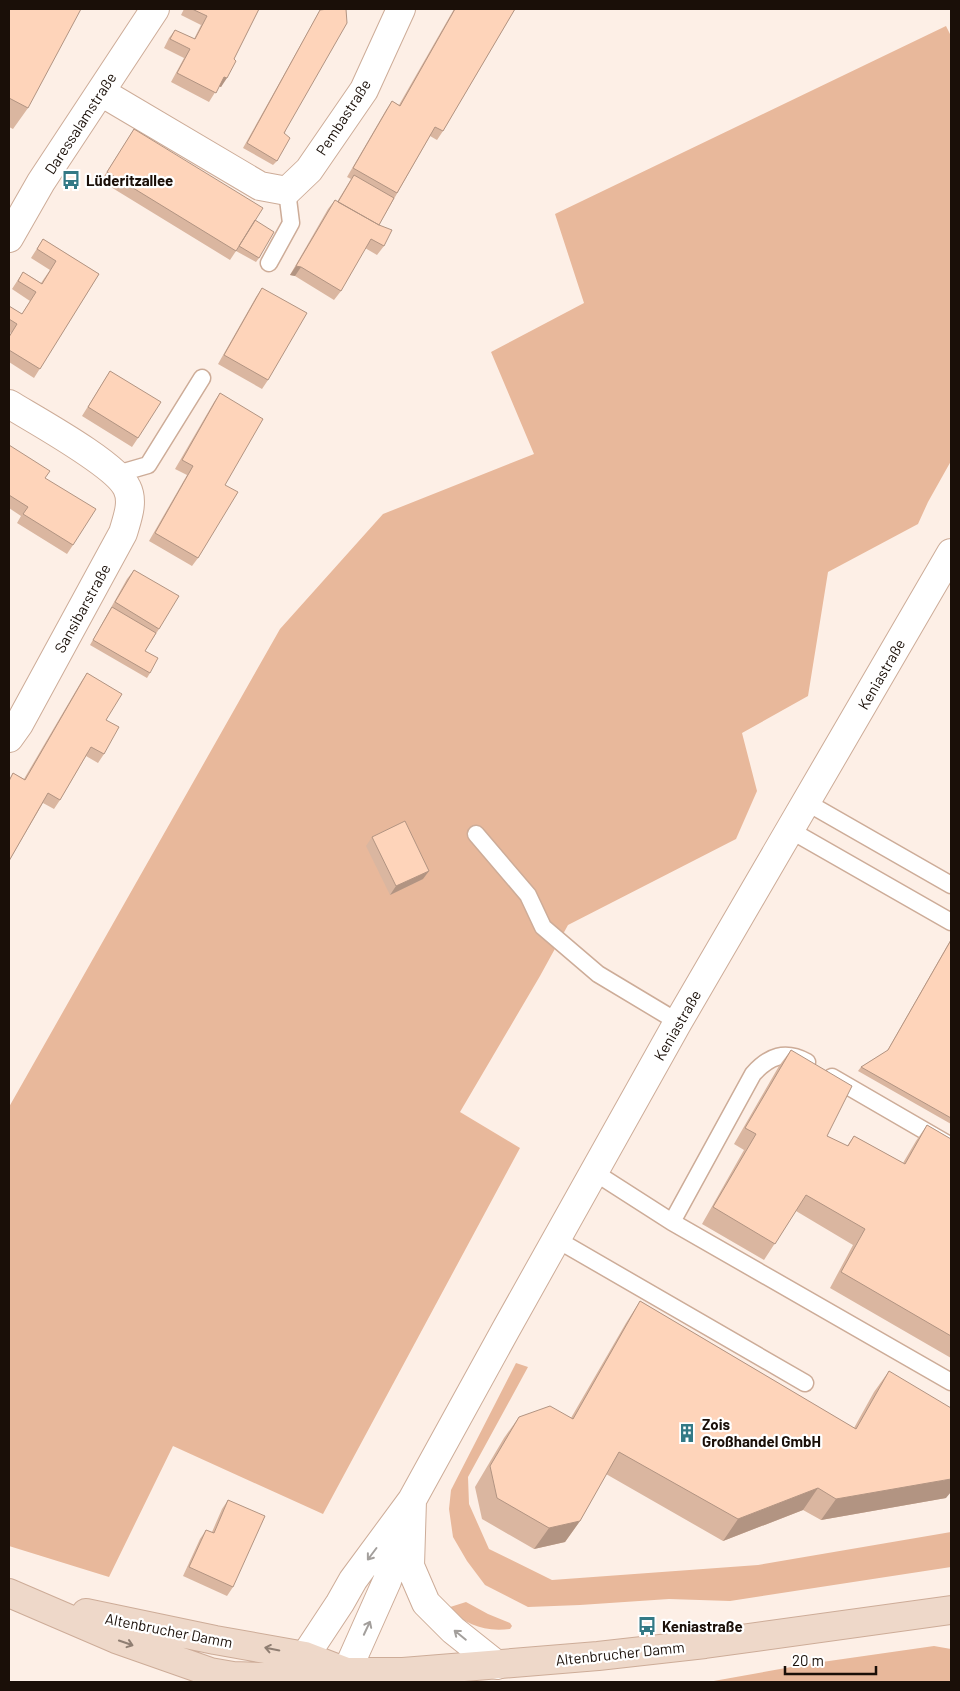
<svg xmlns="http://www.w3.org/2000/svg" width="960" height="1691" viewBox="0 0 960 1691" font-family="Barlow,sans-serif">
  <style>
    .green { fill: #e8b89b }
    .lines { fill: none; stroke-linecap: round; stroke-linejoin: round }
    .lane-casing { stroke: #cdac98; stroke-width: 19 }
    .street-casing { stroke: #cdac98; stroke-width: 30 }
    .secondary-casing { stroke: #cdac98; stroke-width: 30 }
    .lane { stroke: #fff; stroke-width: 16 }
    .street { stroke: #fff; stroke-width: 28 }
    .secondary { stroke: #eed8c9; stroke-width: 28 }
    .wall { fill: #dab6a0 }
    .shaded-wall { fill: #b29482 }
    .building { fill: #fed4ba; stroke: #b29482 }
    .oneway { stroke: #a39f9c }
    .oneway2 { stroke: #8f7e72 }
    .labels { text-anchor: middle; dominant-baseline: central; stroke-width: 4.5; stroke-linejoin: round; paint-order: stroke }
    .street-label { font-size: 15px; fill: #1a0f08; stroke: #fff }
    .poi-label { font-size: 15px; font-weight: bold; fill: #1a0f08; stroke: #fff; text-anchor: start }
  </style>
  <rect width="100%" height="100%" fill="#fdefe6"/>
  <!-- green -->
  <path class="green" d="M946,26L951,36V461L928,502L918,524L828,572L808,696L742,733L757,791L736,839L568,925L540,976L460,1112L520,1148L323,1514L173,1446L109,1577L9,1546V1107L280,629L383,514L534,454L491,352L584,303L555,214Z
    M516,1363L528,1367L468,1477L469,1504L489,1549L552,1580L758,1565L951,1532V1567L730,1601L669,1599L580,1605L528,1607L485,1585L467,1561L453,1537L449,1509L451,1490Z
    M466,1602L488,1614L510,1623L512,1626L510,1629C483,1632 468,1625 447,1608Z
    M934,1646L951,1649V1682H708L808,1664Z"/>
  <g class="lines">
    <!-- lane casing -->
    <g class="lane-casing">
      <path id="lane" d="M269,263L291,223L287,191
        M117,474L148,465L202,378
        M806,802L951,885
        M790,830L951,922
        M476,834L528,895L543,927L598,974L678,1022
        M832,1077L951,1146
        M594,1172L672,1222L951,1382
        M672,1222L753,1074C769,1056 785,1050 807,1062
        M556,1239L805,1383"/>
    </g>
    <!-- street casing -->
    <g class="street-casing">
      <path id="street" d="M101,92L260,186L287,191L309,170L364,90L401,9
        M9,238L41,182L155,9
        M9,404C35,420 116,464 127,488C134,502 127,519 123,533L19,724L9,738
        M412,1500L410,1566L426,1603L453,1630L497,1665
        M296,1676L305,1656L340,1603L353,1580L412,1500L505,1331L678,1022L951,553
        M342,1682L387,1581L402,1533"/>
    </g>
    <!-- secondary casing -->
    <g class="secondary-casing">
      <path id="secondary" d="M9,1593L116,1639L210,1672L233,1676L295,1678L346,1672H403L598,1656L705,1644L951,1610
        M86,1613L215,1640L305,1656L344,1671"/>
    </g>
    <!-- lane -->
    <use href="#lane" class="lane"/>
    <!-- street -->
    <use href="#street" class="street"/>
    <!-- secondary -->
    <use href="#secondary" class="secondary"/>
  </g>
  <!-- wall -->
  <path class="wall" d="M9,9L28,108L13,129L9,127Z
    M184,9H259L234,59L221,87L219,86L209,102L171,82L184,58L164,48L169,38L175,30L194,39L201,25L181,15Z
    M454,9H515L443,131L437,140L430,136L379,225L384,246L377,255L365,248L341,291L334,300L295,276L290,275L328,209L335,200L337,202L351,179L347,177L386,110L392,101L399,105Z
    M320,10L277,161L273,165L243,148Z
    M134,129L254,222L259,258L256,262L236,251L230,260L101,181Z
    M43,239L99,274L34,378L9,362V336L11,333L9,332V306L22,314L30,301L12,289L23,272L41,283L50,270L31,258Z
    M262,288L268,380L262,389L218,364L256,297Z
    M110,371L138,438L132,447L82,416Z
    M220,393L225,485L198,558L192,566L149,541L187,475L175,469L214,402Z
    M9,445L45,478L73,545L67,554L17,523L21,516L9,508Z
    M134,570L159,629L145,651L150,673L147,678L90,645L127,579Z
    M87,673L106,720L104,754L98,763L86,756L60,800L54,809L43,803L9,861V780L13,773L24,779L81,682Z
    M372,837L423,879L390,895L366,846Z
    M951,939V1124L858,1071L861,1067L887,1051Z
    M791,1050L827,1136L847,1146L854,1136L903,1163L916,1141L927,1125L951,1139V1358L830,1288L853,1245L796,1211L764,1260L702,1224L744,1150L734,1144L779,1066Z
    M640,1301L854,1428L874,1392L889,1371L946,1498L821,1520L803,1510L723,1541L606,1474L580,1521L565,1542L534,1549L482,1519L475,1487L504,1438L519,1417L571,1418L626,1323Z
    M228,1500L233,1587L227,1596L183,1576L200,1539L206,1530L212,1532L222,1509Z"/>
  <!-- shaded-wall -->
  <path class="shaded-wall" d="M224,77L227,78L221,87L218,86Z
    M296,266L301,267L295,276L290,275Z
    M429,871L423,879L390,895L396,886Z
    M951,1479V1492L946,1498L821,1520L836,1499Z
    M818,1488L803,1510L723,1541L738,1519Z
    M580,1521L565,1542L534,1549L549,1528Z"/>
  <!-- building -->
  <path class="building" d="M9,9H81L28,108L9,98Z
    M192,9H259L234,59L236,61L227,78L224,77L216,93L177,73L190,49L170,39L175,30L195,39L207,16Z
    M328,9H346L347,23L284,133L290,138L277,161L247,143L320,10Z
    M455,9H515L443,131L435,127L397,193L353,168L392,101L400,106Z
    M134,129L263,208L236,251L107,172Z
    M354,175L394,198L379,225L338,202Z
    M335,200L379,225L392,230L384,246L371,239L341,291L301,267L296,266Z
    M255,220L274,232L259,258L239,246Z
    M43,239L99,274L40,369L9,350V337L17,324L9,319V306L22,314L36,292L18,281L23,272L42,284L56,261L37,249Z
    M262,288L307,313L268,380L224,355Z
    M110,371L161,402L138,438L88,407Z
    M220,393L263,419L225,485L238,492L198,558L155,533L193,466L182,460Z
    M9,445L50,471L45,478L96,509L73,545L23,514L28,507L9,495Z
    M134,570L179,596L159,629L115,602Z
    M112,607L156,633L145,651L158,658L150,673L93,640Z
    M87,673L122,694L106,720L119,727L104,754L91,747L60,800L48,793L9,861V781L13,773L25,780Z
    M405,821L429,871L396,886L372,837Z
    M951,940V1118L861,1067L888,1050Z
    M791,1050L852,1086L827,1136L848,1146L854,1136L905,1164L927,1125L951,1139V1336L841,1272L865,1229L806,1195L775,1244L713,1207L756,1134L745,1128Z
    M640,1301L856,1429L889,1371L951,1408V1479L836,1499L818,1488L738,1519L619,1452L580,1521L549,1528L497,1498L490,1466L519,1417L550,1406L573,1419Z
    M228,1500L265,1516L233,1587L189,1567L206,1530L214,1533Z"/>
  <!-- one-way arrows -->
  <defs><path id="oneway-shaft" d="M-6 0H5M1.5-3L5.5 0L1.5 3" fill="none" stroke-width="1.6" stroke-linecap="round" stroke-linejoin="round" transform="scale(1.25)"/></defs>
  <g class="oneway">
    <use href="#oneway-shaft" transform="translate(372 1554) rotate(127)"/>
    <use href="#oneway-shaft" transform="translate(367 1628) rotate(-65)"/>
    <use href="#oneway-shaft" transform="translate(460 1635) rotate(-141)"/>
  </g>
  <g class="oneway2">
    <use href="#oneway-shaft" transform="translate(126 1643) rotate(19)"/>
    <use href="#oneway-shaft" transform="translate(272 1649) rotate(-169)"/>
  </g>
  <!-- icons -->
  <defs>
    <g id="bus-bare" transform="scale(1.5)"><path d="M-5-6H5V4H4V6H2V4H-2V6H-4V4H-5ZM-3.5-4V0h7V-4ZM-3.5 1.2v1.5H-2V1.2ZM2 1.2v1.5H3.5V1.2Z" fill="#337985" stroke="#fff" stroke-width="2.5" paint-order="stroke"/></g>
    <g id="building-bare" transform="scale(1.5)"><path d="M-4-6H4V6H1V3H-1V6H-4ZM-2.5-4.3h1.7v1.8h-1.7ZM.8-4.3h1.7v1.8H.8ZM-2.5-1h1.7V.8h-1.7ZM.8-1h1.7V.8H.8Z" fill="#337985" stroke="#fff" stroke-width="2.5" paint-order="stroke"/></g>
  </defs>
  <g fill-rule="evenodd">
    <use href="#bus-bare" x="71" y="180"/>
    <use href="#building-bare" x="687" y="1433"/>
    <use href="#bus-bare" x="647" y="1626"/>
  </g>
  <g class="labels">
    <!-- street labels -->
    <g class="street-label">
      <text transform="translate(343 117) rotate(-57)">Pembastraße</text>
      <text transform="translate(80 123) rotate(-57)">Daressalamstraße</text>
      <text transform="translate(82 608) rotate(-61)">Sansibarstraße</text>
      <text transform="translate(881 674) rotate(-60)">Keniastraße</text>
      <text transform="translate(677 1025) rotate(-60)">Keniastraße</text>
      <text transform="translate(169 1630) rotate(11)">Altenbrucher Damm</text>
      <text transform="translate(620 1653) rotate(-6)">Altenbrucher Damm</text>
    </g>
    <!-- poi labels -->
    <g class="poi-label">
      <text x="86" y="180">Lüderitzallee</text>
      <text x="702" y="1424">Zois<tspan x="702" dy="17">Großhandel GmbH</tspan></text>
      <text x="662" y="1626">Keniastraße</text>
    </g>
  </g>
  <!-- border -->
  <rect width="960" height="1691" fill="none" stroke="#1a0f08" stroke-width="20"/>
  <!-- scale -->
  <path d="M785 1666v8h91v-8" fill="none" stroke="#1a0f08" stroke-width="2.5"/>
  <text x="792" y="1666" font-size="15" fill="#1a0f08" stroke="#ffffff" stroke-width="4" paint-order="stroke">20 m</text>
</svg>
